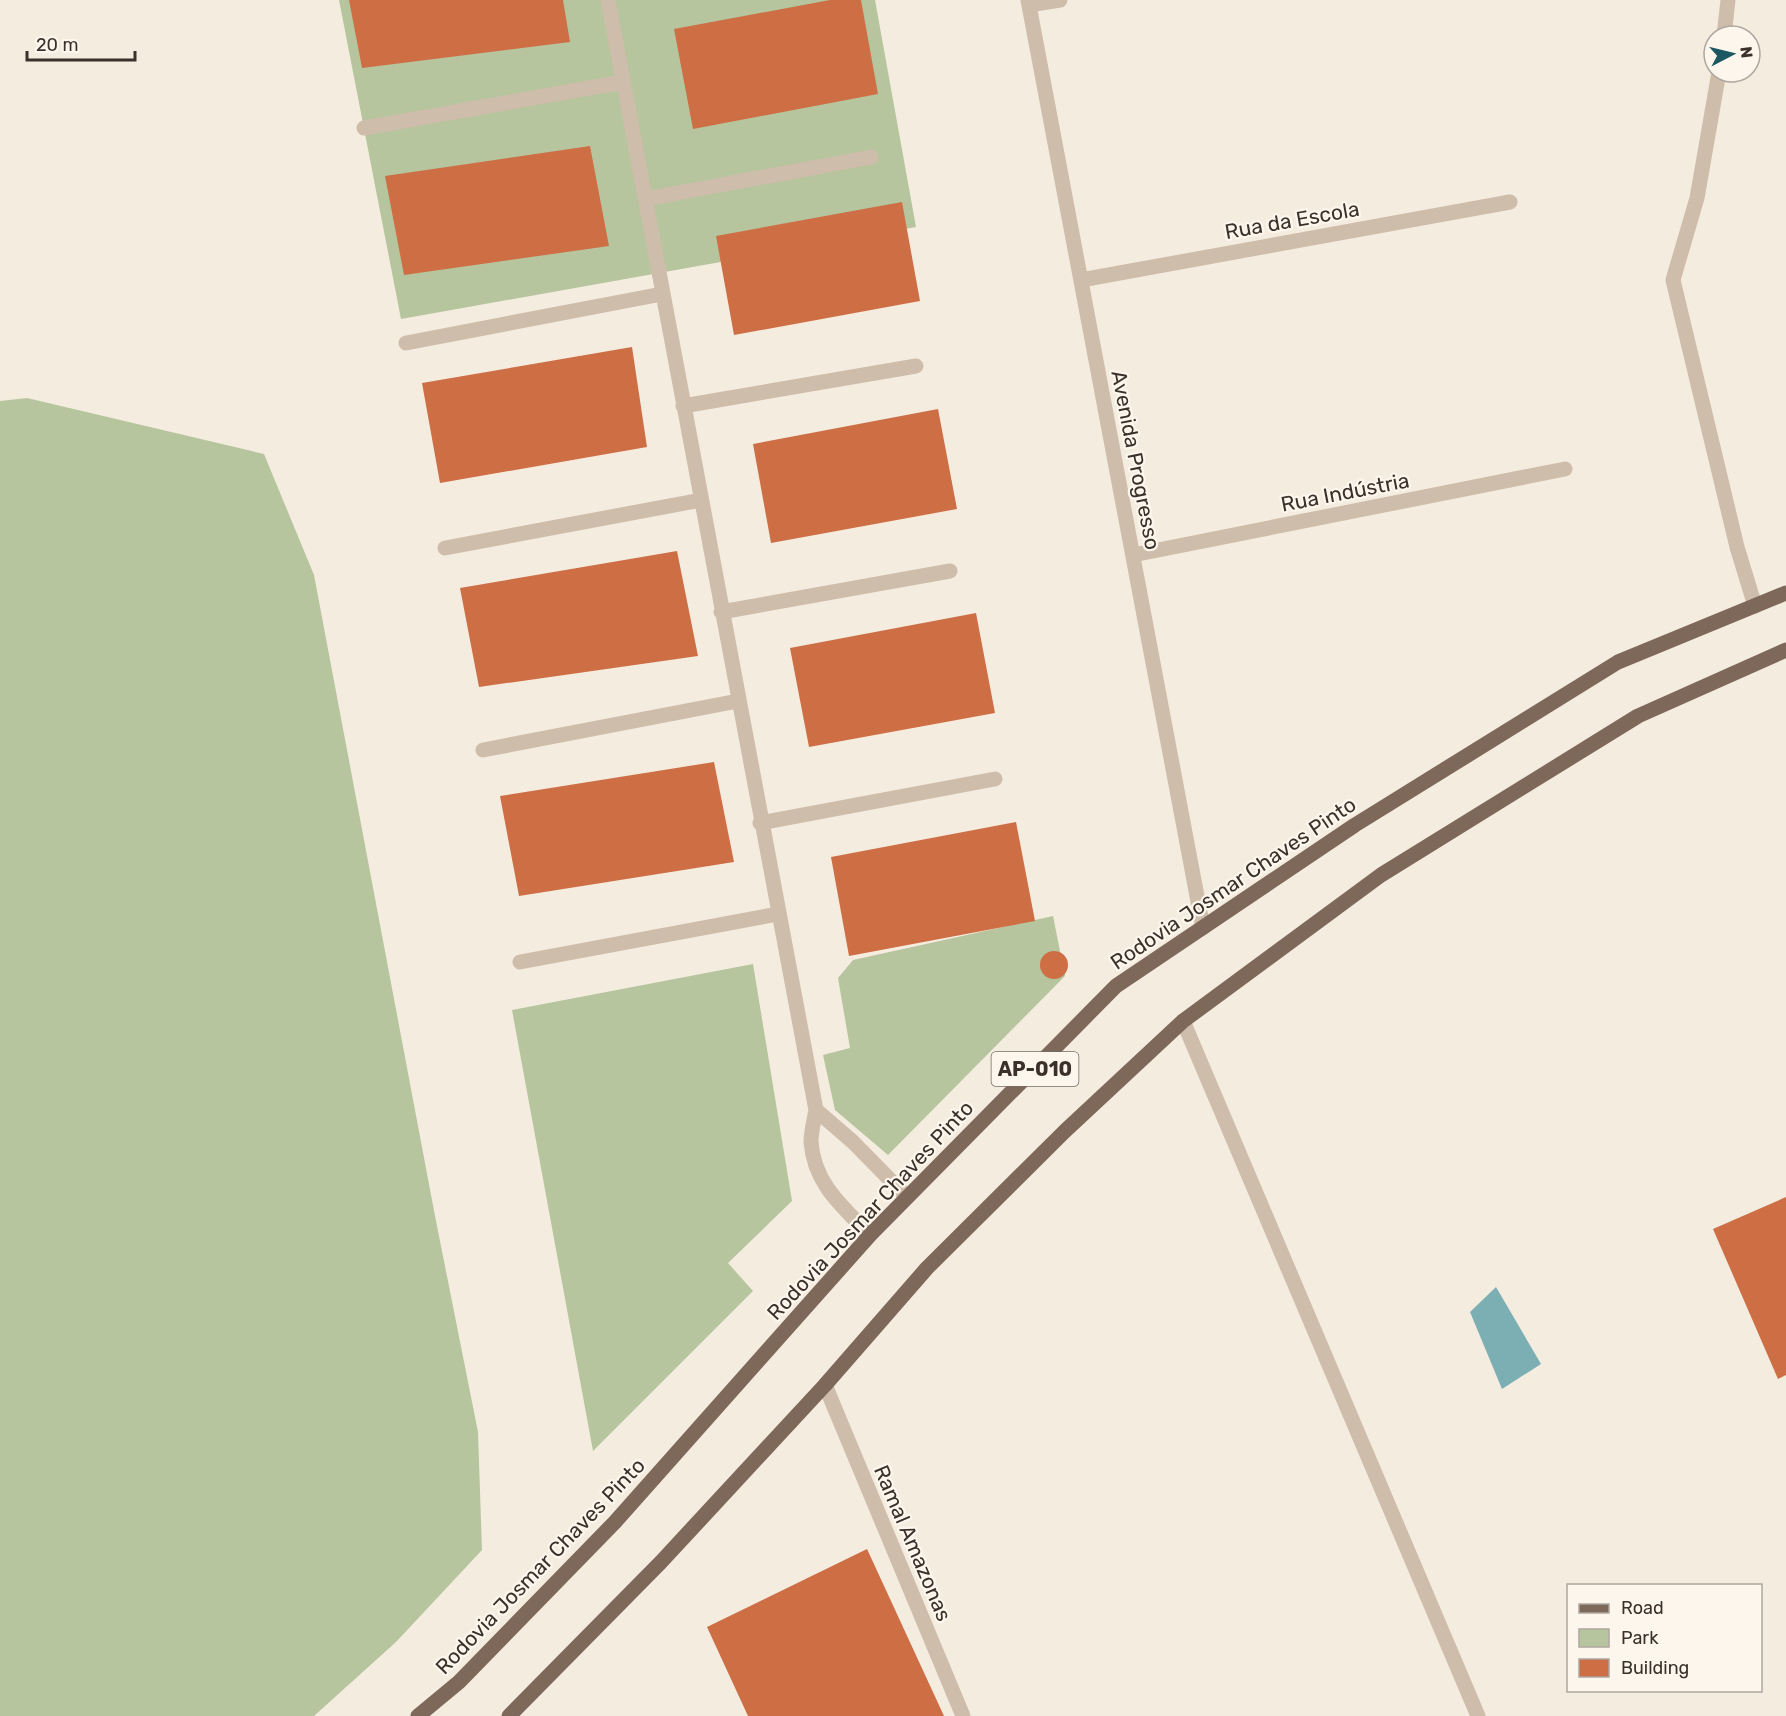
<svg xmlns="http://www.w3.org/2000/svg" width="1786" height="1716" viewBox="0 0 1786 1716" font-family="Rubik,sans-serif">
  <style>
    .green { fill: #b6c59e }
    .water { fill: #7cafb4 }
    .building { fill: #ce6e45 }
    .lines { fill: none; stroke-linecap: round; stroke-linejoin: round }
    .service { stroke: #cebdaa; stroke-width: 15 }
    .minor { stroke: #cebdaa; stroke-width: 15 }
    .primary { stroke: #7e685a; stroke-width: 15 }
    .labels { text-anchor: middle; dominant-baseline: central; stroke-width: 4.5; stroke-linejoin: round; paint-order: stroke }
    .shield { fill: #fcf6ed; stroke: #756c64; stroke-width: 1.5 }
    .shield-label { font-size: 20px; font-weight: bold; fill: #3b312a }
    .street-label { font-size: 21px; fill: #3b312a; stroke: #fcf6ed }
  </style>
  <rect width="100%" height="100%" fill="#f5ece0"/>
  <!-- green -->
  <path class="green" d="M339,0H875L916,227L401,319Z
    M27,398L264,454L314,575L435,1216L478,1432L482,1550L396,1642L314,1716H0V401Z
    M1053,916L1065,976L888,1155L835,1110L823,1055L850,1048L838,978L853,960Z
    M753,964L792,1201L728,1263L753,1291L593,1451L512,1010Z"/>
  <!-- water -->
  <path class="water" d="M1496,1287L1541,1364L1502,1389L1470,1312Z"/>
  <!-- building -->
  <path class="building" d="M349,0H563L570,42L362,68Z
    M830,0H861L878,94L693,129L674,29Z
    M590,146L609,246L404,275L385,176Z
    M902,202L920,301L734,335L716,236Z
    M632,347L647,447L440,483L422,383Z
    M938,409L957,509L771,543L753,444Z
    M677,551L698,656L479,687L460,588Z
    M976,613L995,713L809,747L790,648Z
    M714,762L734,862L519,896L500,796Z
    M1016,822L1035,921L849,956L831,857Z
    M1040 965a14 14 0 1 1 28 0a14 14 0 1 1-28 0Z
    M1786,1197V1375L1778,1379L1713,1229Z
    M867,1549L944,1716H748L707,1627Z"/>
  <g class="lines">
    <!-- service -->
    <path class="service" d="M1724,36L1728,0
      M1719,72L1697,198L1673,280L1737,547L1755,606"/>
    <!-- minor -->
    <path class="minor" d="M608,0L816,1110C814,1120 811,1132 811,1142C814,1184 843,1207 870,1235
      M1028,0L1203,928
      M1029,5L1060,0
      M364,128L623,82
      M645,199L871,157
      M1081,280L1510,202
      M406,343L662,294
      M683,406L916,366
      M445,548L701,500
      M1133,555L1565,469
      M721,612L950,571
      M483,750L738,701
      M760,823L995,779
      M520,962L778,914
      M1183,1021L1478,1716
      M816,1110L853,1142L907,1197
      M825,1385L963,1716"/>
    <!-- primary -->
    <path class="primary" d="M418,1716L459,1682L615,1522L870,1235L1116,986L1355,825L1618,662L1786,593
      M509,1716L661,1562L825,1385L927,1268L1065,1131L1183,1021L1381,875L1638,716L1786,650"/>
  </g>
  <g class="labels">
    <!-- shield labels -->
    <rect class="shield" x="991.5" y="1052" width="87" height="34" rx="4.5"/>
    <g class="shield-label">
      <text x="1035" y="1069">AP-010</text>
    </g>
    <!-- street labels -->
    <g class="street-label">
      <text transform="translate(1292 220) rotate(-10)">Rua da Escola</text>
      <text transform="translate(1136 460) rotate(79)">Avenida Progresso</text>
      <text transform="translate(1345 492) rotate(-11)">Rua Indústria</text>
      <text transform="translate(1233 883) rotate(-34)">Rodovia Josmar Chaves Pinto</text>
      <text transform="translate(870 1210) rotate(-47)">Rodovia Josmar Chaves Pinto</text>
      <text transform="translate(913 1543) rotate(67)">Ramal Amazonas</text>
      <text transform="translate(540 1566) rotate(-46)">Rodovia Josmar Chaves Pinto</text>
    </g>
  </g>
  <!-- legend -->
  <rect x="1567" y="1584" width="195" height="108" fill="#fcf6ed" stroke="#afa79f" stroke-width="1.5"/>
  <rect x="1579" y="1604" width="30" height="9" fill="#7e685a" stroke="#afa79f" stroke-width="1.5"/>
  <text x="1621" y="1614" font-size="18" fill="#3b312a">Road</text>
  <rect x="1579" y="1629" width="30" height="18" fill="#b6c59e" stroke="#afa79f" stroke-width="1.5"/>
  <text x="1621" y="1644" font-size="18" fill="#3b312a">Park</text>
  <rect x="1579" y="1659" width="30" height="18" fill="#ce6e45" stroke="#afa79f" stroke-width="1.5"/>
  <text x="1621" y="1674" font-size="18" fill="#3b312a">Building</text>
  <!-- north arrow -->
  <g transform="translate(1732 54) rotate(83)"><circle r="28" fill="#fcf6ed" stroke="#afa79f" stroke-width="1.5"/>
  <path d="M0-4.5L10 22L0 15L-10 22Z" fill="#1c5861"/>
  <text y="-9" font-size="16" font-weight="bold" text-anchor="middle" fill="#3b312a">N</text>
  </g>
  <!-- scale -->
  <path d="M27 51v9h108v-9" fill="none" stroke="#3b312a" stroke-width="3"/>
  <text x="36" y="51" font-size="18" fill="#3b312a" stroke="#fcf6ed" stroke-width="4.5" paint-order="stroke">20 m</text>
</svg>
